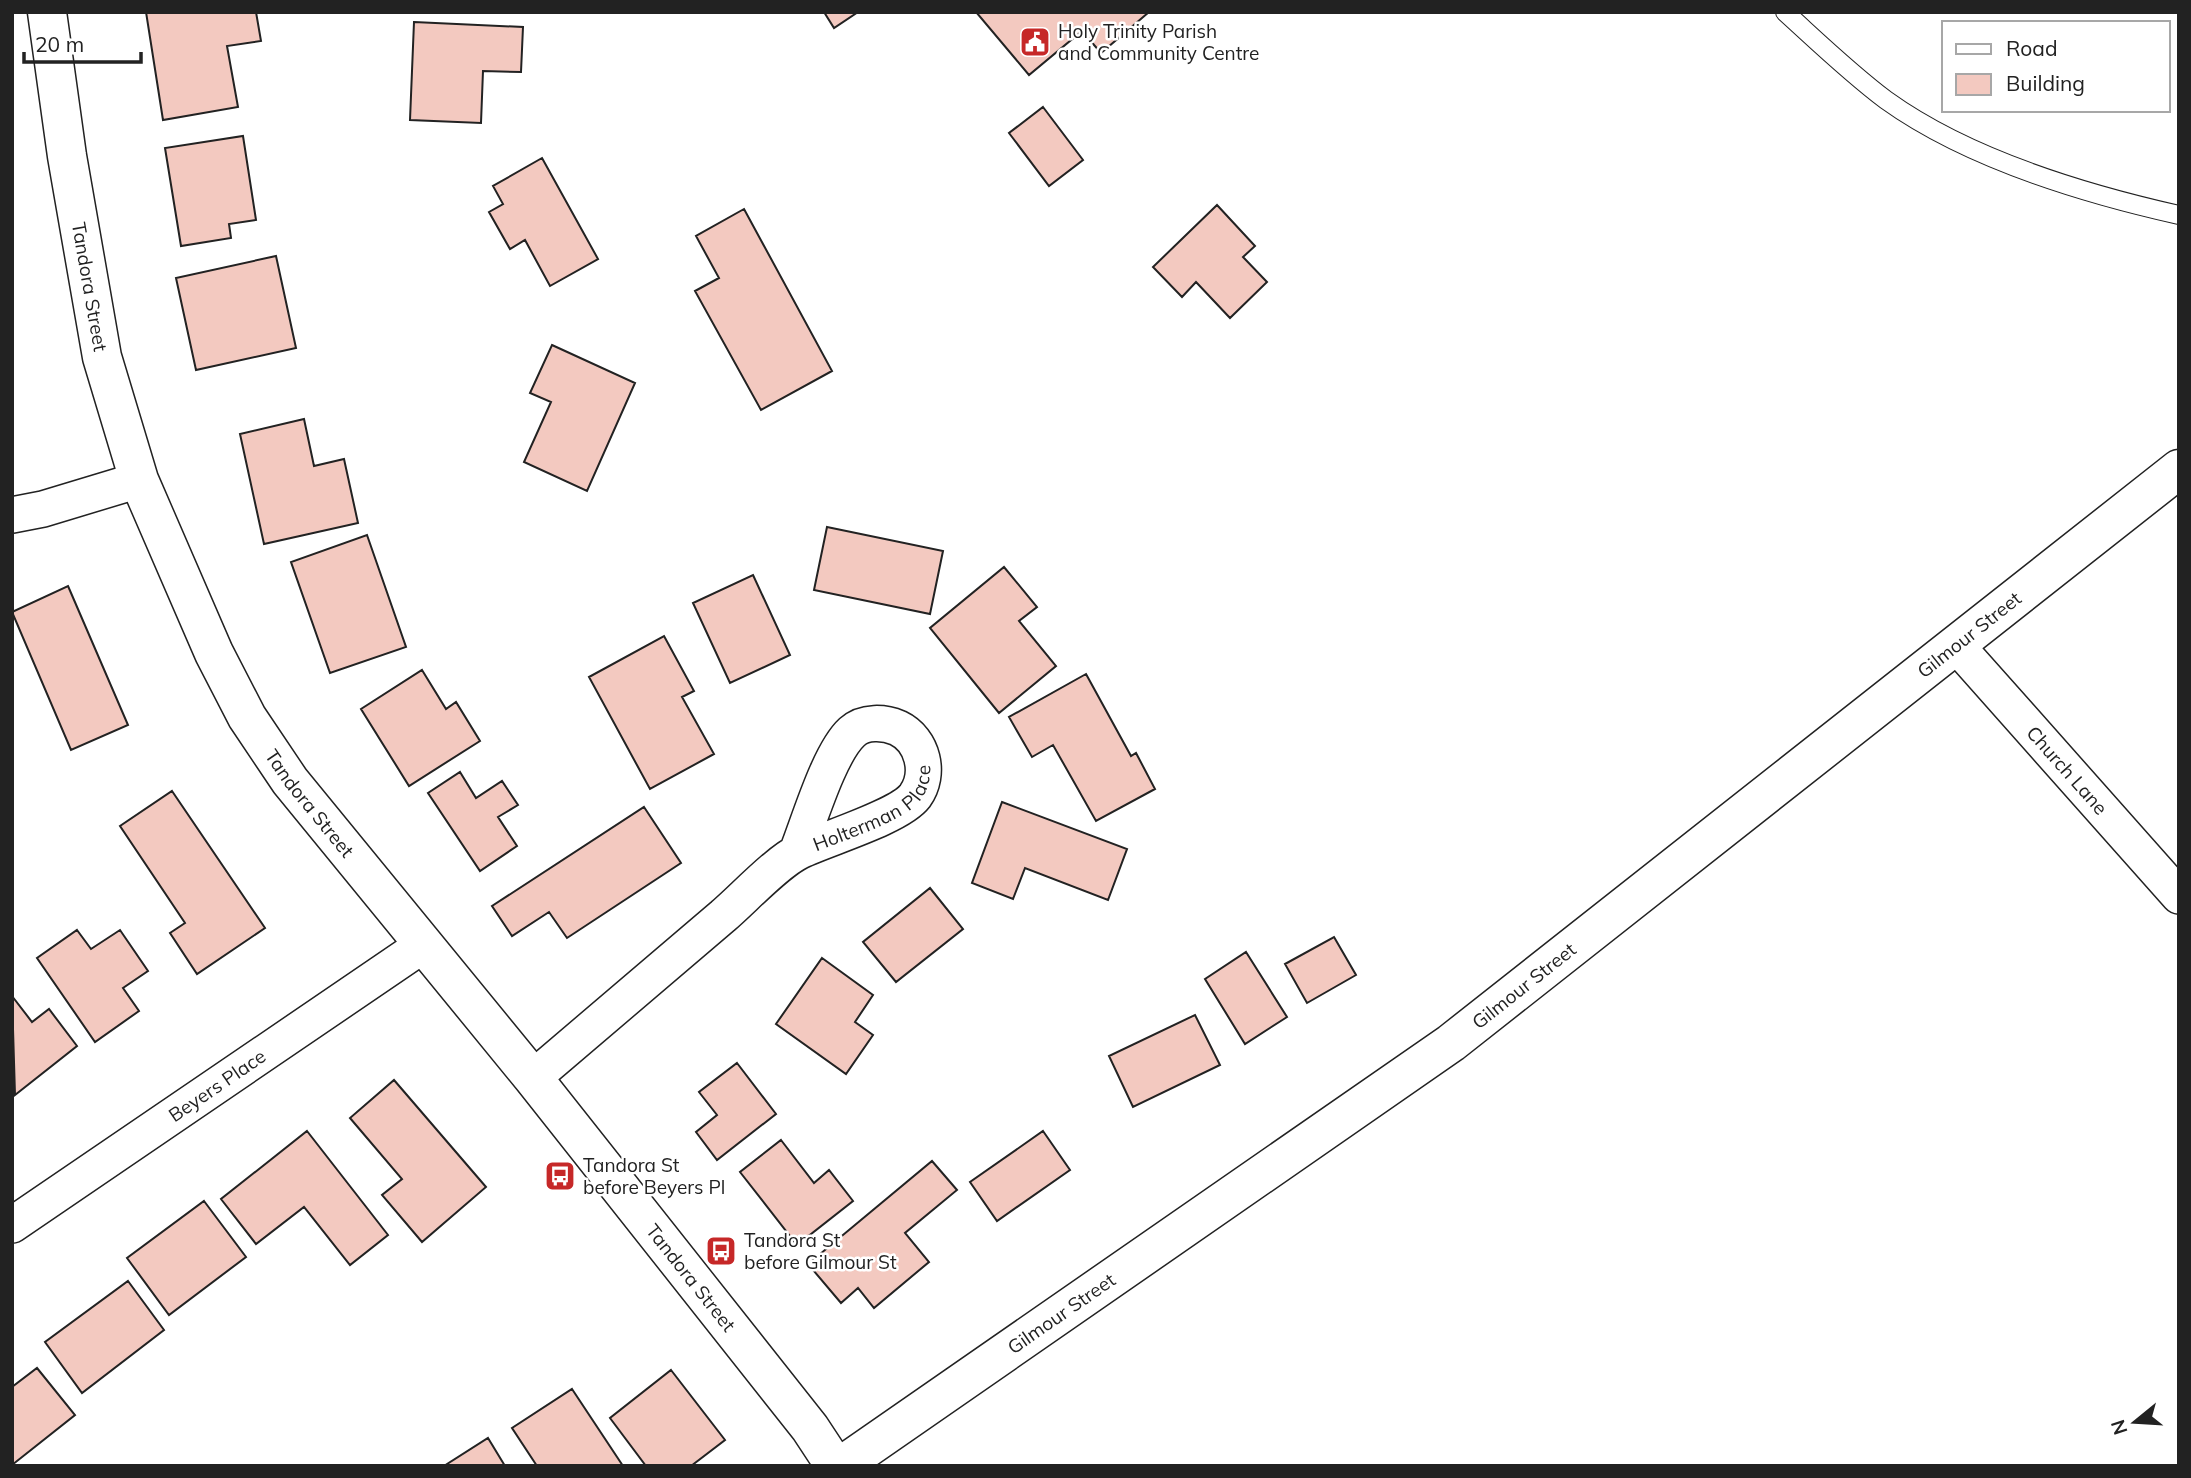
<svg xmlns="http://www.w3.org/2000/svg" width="2191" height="1478" viewBox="0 0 2191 1478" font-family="Mulish,sans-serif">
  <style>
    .building { fill: #f3c9c0; stroke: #222; stroke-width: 2 }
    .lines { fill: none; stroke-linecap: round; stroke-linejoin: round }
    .service-casing { stroke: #222; stroke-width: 20 }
    .minor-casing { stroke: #222; stroke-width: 38 }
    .tertiary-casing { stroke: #222; stroke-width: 41 }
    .secondary-casing { stroke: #222; stroke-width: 41 }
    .service { stroke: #fff; stroke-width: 18 }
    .minor { stroke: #fff; stroke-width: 35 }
    .tertiary { stroke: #fff; stroke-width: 38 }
    .secondary { stroke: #fff; stroke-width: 38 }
    .labels { text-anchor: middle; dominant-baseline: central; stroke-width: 5; stroke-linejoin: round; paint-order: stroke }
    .poi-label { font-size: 19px; fill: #222; stroke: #fff; text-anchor: start }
    .street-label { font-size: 19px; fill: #222; stroke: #fff }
  </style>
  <rect width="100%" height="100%" fill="#fff"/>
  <!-- building -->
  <path class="building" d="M146,12H256L261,41L227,46L238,107L163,120Z
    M824,12H858L834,28Z
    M976,12H1149L1101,53L1082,31L1029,75Z
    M414,22L523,27L521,72L483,71L481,123L410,120Z
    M1043,107L1083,160L1049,186L1009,133Z
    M243,136L256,220L229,224L231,238L181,246L165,148Z
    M542,158L598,259L550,286L525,240L510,249L489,212L503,204L493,186Z
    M1217,205L1255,246L1243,257L1267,282L1230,318L1196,282L1182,297L1153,267Z
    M744,209L832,371L761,410L695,291L719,278L696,236Z
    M276,256L296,348L196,370L176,278Z
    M552,345L635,383L587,491L524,462L551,402L530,393Z
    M304,419L314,466L344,459L358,523L264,544L240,434Z
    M827,527L943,551L930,614L814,590Z
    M367,535L406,647L330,673L291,562Z
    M1004,567L1037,607L1019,621L1056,666L999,713L930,628Z
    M753,575L790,655L730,683L693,603Z
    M68,586L128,725L71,750L12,612Z
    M664,636L694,691L682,697L714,754L650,789L589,677Z
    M422,670L446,709L456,702L480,741L409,786L361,709Z
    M1086,674L1131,756L1136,753L1155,789L1096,821L1053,745L1032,757L1009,717Z
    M460,772L476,798L502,781L518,805L498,817L517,846L480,871L428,793Z
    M172,791L265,928L197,974L170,933L185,923L120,826Z
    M1002,802L1127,849L1108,900L1025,868L1013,899L972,883Z
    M644,807L681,863L567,938L549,912L512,936L492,906Z
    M930,888L963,929L896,982L863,942Z
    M77,930L91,949L120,930L148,971L123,988L139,1011L95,1042L37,958Z
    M1334,937L1356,975L1307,1003L1285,964Z
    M1246,952L1287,1017L1245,1044L1205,979Z
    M822,958L873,995L855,1022L873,1035L846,1074L776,1024Z
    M12,996L32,1022L49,1009L77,1046L15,1095Z
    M1195,1015L1220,1065L1133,1107L1109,1056Z
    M737,1063L776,1114L717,1160L696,1132L717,1115L699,1092Z
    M394,1080L486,1187L422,1242L382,1195L402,1179L350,1118Z
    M307,1131L388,1235L350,1265L304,1207L256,1244L221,1199Z
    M1043,1131L1070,1170L997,1221L970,1182Z
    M781,1140L814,1183L829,1170L853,1201L797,1245L740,1172Z
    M932,1161L957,1190L905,1233L929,1262L874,1308L858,1288L841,1303L808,1264Z
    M204,1201L246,1257L169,1315L127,1258Z
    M128,1281L164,1330L82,1393L45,1342Z
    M37,1368L75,1415L12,1465V1387Z
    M671,1370L725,1440L691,1466H646L610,1418Z
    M572,1389L623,1466H537L512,1428Z
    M488,1438L505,1466H444Z"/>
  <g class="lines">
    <!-- service casing -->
    <g class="service-casing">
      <path id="service" d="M1785,12C1818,42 1850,73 1886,100C1968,159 2081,193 2179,215"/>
    </g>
    <!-- minor casing -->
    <g class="minor-casing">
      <g id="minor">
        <path d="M12,515L43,509L139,480"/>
        <path id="s1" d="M1957,646L2179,896"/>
        <path id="s2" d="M533,1078C597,1024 660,970 723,916C744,898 777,862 800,851C827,838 899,817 915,796C931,774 923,740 898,728C884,722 864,721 852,732C829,753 809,822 797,852"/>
        <path id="s3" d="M12,1225L423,945"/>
      </g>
    </g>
    <!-- tertiary casing -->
    <g class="tertiary-casing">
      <g id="tertiary">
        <path id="s4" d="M47,12L67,156L102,357L139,480L214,653L247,717L290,781L533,1078L810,1428L835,1466"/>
      </g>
    </g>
    <!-- secondary casing -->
    <g class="secondary-casing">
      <g id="secondary">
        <path id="s5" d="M841,1466L1451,1043L2179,469"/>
      </g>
    </g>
    <!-- service -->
    <use href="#service" class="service"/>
    <!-- minor -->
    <use href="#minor" class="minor"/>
    <!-- tertiary -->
    <use href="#tertiary" class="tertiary"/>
    <!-- secondary -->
    <use href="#secondary" class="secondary"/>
  </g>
  <!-- icons -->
  <defs>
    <g id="civic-square" transform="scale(1.575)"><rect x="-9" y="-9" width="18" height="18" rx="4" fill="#c62828" stroke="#fff"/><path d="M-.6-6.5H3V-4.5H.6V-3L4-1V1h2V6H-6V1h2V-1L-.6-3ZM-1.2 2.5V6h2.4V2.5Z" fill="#fff"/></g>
    <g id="bus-square" transform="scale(1.575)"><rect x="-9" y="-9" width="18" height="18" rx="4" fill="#c62828" stroke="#fff"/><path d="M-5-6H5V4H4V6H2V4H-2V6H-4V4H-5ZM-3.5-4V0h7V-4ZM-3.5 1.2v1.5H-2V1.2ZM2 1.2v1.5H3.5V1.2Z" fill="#fff"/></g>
  </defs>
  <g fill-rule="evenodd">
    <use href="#civic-square" x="1035" y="42"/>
    <use href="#bus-square" x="560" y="1176"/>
    <use href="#bus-square" x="721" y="1251"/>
  </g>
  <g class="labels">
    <!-- poi labels -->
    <g class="poi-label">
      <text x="1058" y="31">Holy Trinity Parish<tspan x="1058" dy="22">and Community Centre</tspan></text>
      <text x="583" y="1165">Tandora St<tspan x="583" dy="22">before Beyers Pl</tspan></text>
      <text x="744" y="1240">Tandora St<tspan x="744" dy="22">before Gilmour St</tspan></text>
    </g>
    <!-- street labels -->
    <g class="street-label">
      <text stroke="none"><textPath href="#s4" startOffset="278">Tandora Street</textPath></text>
      <text stroke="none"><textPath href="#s5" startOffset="1402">Gilmour Street</textPath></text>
      <text stroke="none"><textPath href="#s1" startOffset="166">Church Lane</textPath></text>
      <text stroke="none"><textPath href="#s4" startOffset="845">Tandora Street</textPath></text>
      <text stroke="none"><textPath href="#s2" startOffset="439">Holterman Place</textPath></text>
      <text stroke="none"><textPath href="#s5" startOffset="835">Gilmour Street</textPath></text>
      <text stroke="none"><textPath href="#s3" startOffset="248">Beyers Place</textPath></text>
      <text stroke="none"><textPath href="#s4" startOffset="1454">Tandora Street</textPath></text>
      <text stroke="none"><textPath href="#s5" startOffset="268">Gilmour Street</textPath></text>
    </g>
  </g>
  <!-- border -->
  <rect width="2191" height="1478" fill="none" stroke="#222222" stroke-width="28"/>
  <!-- legend -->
  <rect x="1942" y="21" width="228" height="91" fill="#ffffff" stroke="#a7a7a7" stroke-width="2"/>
  <rect x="1956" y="44" width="35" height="10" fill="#ffffff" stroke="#a7a7a7" stroke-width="2"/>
  <text x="2006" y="56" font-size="21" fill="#222222">Road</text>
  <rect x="1956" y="74" width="35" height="21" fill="#f3c9c0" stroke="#a7a7a7" stroke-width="2"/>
  <text x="2006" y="91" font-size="21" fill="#222222">Building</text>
  <!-- north arrow -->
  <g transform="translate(2135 1422) rotate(252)" stroke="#ffffff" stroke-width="5" paint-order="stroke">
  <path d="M0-5L12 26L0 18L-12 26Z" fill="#222222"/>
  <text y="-10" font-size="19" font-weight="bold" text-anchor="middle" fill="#222222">N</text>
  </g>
  <!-- scale -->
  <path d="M24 52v10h117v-10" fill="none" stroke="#222222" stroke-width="3.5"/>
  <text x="35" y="52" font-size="21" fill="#222222" stroke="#ffffff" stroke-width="5" paint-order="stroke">20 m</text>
</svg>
